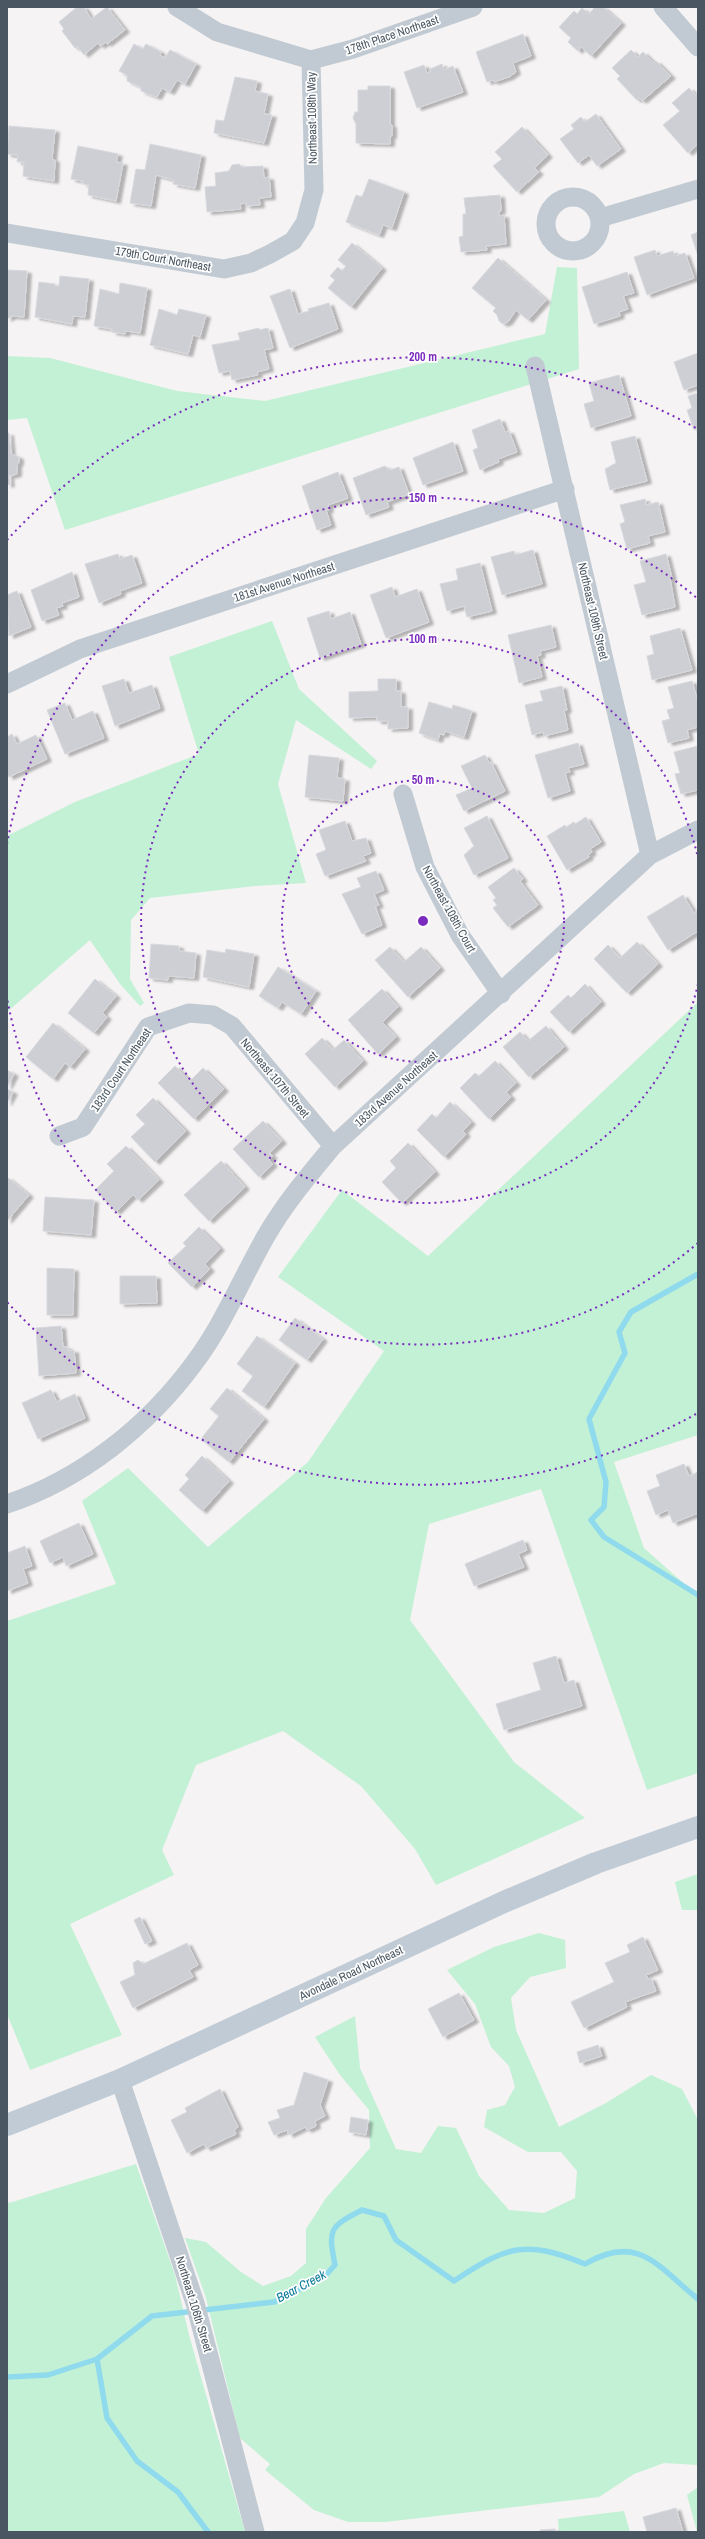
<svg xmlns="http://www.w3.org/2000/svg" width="705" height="2539" viewBox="0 0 705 2539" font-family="'Archivo Narrow',sans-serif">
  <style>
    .green { fill: #c3f1d5 }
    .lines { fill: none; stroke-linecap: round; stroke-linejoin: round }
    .stream { stroke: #90daee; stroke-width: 5.5 }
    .building { fill: #cdcfd5; stroke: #d7d9de; filter: url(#shadow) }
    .street { stroke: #c1cad2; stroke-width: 19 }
    .secondary { stroke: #c1cbd6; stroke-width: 22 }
    .ring { fill: none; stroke: #7b2cbf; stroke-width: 2; stroke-dasharray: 2 4 }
    .labels { text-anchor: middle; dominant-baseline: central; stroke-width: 3.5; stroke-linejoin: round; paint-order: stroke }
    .street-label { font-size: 12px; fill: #4a5661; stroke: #fff }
    .water-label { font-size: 13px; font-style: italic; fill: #0c7c9b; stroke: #fff }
    .centre { fill: #7b2cbf; stroke: #fff; stroke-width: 2 }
    .ring-label { font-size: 12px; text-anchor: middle; font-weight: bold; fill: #7b2cbf; stroke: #fff; stroke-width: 3.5; stroke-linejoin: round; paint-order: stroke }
  </style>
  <defs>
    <filter id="shadow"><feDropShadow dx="4.5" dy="2.5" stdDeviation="1" flood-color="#0004"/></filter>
  </defs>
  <rect width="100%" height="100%" fill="#f5f3f3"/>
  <!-- green -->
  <path class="green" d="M557,267L577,268L579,369L65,530L27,418L7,420V356L50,358L177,391L265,401L545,334Z
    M272,621L299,689L377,761L371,769L296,720L278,784L306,883L255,886L150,898L131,920L130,979L144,1003L140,1006L120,984L90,940L7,1012V836L75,802L199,754L169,657Z
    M698,1002V1435L614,1462L644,1548L698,1596V1773L647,1790L541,1489L429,1524L410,1620L514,1762L585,1818L436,1885L415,1849L361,1786L283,1731L196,1765L162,1850L174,1875L70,1924L122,2035L30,2070L7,2014V1621L116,1584L82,1501L128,1468L208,1547L308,1462L384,1351L278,1277L342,1190L428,1256Z
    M698,1874V1910H682L675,1882Z
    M539,1933L565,1940L566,1968L530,1977L511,1998L516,2030L559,2127L606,2103L651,2075L682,2089L698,2120V2465L664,2463L634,2474L599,2497L385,2522H348L314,2510L265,2470L270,2464L240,2438L206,2298L185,2238L206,2242L241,2272L263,2286L291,2276L306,2263V2229L326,2198L370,2148L369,2110L340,2075L315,2037L355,2016L360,2068L396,2149L421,2153L438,2126L456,2128L479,2176L509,2210L544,2213L575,2198L577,2171L561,2152H528L484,2127L487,2110L505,2105L515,2087L509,2066L491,2047L475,2004L447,1970L494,1947Z
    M136,2164L175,2275L189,2335L245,2532H7V2201L9,2203Z
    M698,2487V2532H697L687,2495Z
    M624,2511L630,2532H559L558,2519Z"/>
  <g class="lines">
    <!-- stream -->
    <path class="stream" d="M698,1274L631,1312L619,1332L625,1353L589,1419L606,1482L604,1507L591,1520L604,1537L698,1595
      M97,2359L107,2418L137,2461L178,2492L208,2532
      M7,2377L48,2375L97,2359L152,2316L274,2302L325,2276L335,2265C328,2229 329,2227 362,2210L384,2216L396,2240L454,2281C507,2246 525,2239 585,2264C639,2232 659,2268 698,2299"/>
  </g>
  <!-- building -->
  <path class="building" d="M77,7H84L91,19L107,7L125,30L107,44L106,42L100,46L98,43L84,55L77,46L75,48L62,31L64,29L59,22Z
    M595,7H603L621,23L591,56L581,47L578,51L568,42L571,38L559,27L574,11L577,14L582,8L589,14Z
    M523,34L531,56L513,63L516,72L509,77L494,82L493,80L487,82L476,52Z
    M134,44L143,49L146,44L161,52L160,55L165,58L170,50L196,64L185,84L177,80L170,92L162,88L157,97L141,91V87L127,81V75L119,71Z
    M631,50L638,57L643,52L654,63L656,61L671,76L642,101L639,98L637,100L617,79L620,76L612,68Z
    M442,64L444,70L453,66L463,92L417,108L404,72L424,65L427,73L431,71L430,69Z
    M235,77L257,81L255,91L268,94L264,114L272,115L264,143L214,133L216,120L224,121Z
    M368,86H390V125H392V136H390V144L356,143V124L353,118L355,112H358V90H368Z
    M689,88L695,95L698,93V144L688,153L663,125L680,111L672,103Z
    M596,114L621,149L597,166L589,155L578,163L560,139L574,129L571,125L581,117L585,122Z
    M9,126L55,130L52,159L55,160L54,181L23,176L24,162H17L18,155L7,154Z
    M522,127L548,155L534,168L539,172L517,192L493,166L502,159L495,152Z
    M150,144L201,155L195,188L173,184L174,180L156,175L151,206L130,203L136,169L145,170Z
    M78,146L118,154L116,162L123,163L116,201L88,195L89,185L83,184V181L71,179Z
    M239,164L242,167L263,166L264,178L269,177L271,197L259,198L260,205L246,206V203L240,204L241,209L207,212L205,187L216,186L215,173L229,171L232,165Z
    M369,179L404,192L392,228L383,225L379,235L346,222L356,195L362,197Z
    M500,195L501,211H499V216L504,215L506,244L486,246L487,250L461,252L459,237L463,236V214H466L464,198Z
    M698,232V256L691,235Z
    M352,243L382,268L351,307L328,288L335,280L330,276L338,267L342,271L346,266L338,260Z
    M655,250L657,256L673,251L675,256L685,253L694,278L647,295L634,257Z
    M498,258L546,300L528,320L516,310L508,322L503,324L499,321L497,315L493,311L496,308L472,288Z
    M7,270L27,271L24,317L12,316L7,319Z
    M627,272L634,293L623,296L628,309L619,312L620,316L594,324L582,287Z
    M60,276L89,279L85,317L73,316L72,324L35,317L39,282L55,284V286H59Z
    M120,283L147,288L140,333L126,331L125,334L112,332V329L94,326L100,289L119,294Z
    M290,289L298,314L309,311L308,309L329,303L338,329L290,348L270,296Z
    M159,309L177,315L179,309L206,315L200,337L193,335L188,354L150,345Z
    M259,328V330L268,328L273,348L264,350L269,369L257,372L258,375L232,380L230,371L219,373L212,345L240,340L238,333Z
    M698,353V385L684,390L674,362Z
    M619,375L631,416L591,428L584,404L594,401L589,383Z
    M698,393V428L694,430L687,410L692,408L688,396Z
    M500,419L505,432L509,431L517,452L498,459L499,462L480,470L473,450L478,448L472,430Z
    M7,433H9L11,454L19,457V462L17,465V474L9,476L10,484L7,485Z
    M635,436L647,481L610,490L605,469L616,463L611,442Z
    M453,442L463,471L423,485L413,458Z
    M385,466L390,470L399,467L409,494L387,502L389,507L366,515L353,478Z
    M338,472L348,498L328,505L329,510H326L331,525L317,530L302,486Z
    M645,499L646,505L658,502L665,532L648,536L650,543L627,549L620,524L625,522L620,505Z
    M533,550L542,584L502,595L491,557L514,551L515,555Z
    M118,554L120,559L132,555L142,583L120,591L121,594L99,603L85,564Z
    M666,554L672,578H670L675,607L642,615L634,585L646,582L640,561Z
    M480,563L492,611L467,617L464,606L447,611L440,584L458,580L456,569Z
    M72,572L79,597L62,603L63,606L56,608L59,615L42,621L31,590Z
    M392,587L395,597L417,589L429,622L386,638L370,595Z
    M17,591L31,627L9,636L7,595Z
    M329,611L331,619L350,612L361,644L320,658L307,618Z
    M551,625L556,647L540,651L541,655L537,656L542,677L519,683L508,635Z
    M680,628L692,670L652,680L647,656L654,654L650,636Z
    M124,679L129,693L152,685L160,708L115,726L102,686Z
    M378,679H396V691H401V707H408V728L388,729V721H377V717L349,718V692L378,691Z
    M692,681L698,702V727L687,730L689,738L668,743L662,721L670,719L667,710L674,708L668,687Z
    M562,686L567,710L564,711L568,730L544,736L543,732L532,735L525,705L543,701L540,691Z
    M429,702L452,709L453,705L472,711L464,737L445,731L444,735L440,734L438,740L419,733Z
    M65,703L72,720L93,711L104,738L65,754L47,710Z
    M12,734L17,744L36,735L47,759L9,777L7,773V737Z
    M578,743L584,764L568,768L570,772L565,773L570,791L548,798L535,755Z
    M698,746V790L681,794L675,774L680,773L674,752Z
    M309,755L339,758L337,778L345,779L343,801L305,797Z
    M485,755L489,763L491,762L505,791L464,811L456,795L472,788L461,766Z
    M487,816L508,858L474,875L464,855L474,846L464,828Z
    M586,817L601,842L590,849L592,852L588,855L589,857L567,870L547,836L565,825L566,827L574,822L575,824Z
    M345,821L352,841L366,838L371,853L363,856L366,861L325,876L316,854L326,850L319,830Z
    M514,868L523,879L520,881L538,905L508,927L493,908L497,905L493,900L496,898L488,887Z
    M376,871L384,890L374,894L379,905L375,906L382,925L362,934L342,894L361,887L357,878Z
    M683,895L694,913L698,910V931L668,950L647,917Z
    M637,942L658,964L627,993L594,959L608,945L620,958Z
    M151,944L179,946V951L196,953L194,978L168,976V980L149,978Z
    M390,947L404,962L421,947L440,968L408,997L375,960Z
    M226,949L254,954L249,987L203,977L207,950L225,953Z
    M278,967L316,991L301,1014L282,1002L278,1008L259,996Z
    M95,979L116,996L102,1013L107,1017L94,1033L68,1013Z
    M585,984L601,1002L569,1032L550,1012L568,995L571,998Z
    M382,989L398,1007L382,1022L396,1037L378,1054L348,1020Z
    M53,1023L85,1049L70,1067L65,1063L53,1079L26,1057Z
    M546,1026L564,1047L529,1077L503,1047L520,1032L528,1041Z
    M322,1038L333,1050L344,1040L363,1061L335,1087L305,1054Z
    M495,1061L516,1083L506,1092L511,1097L489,1119L460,1088L475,1073L479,1076Z
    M175,1066L190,1081L203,1068L224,1089L194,1119L158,1083Z
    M7,1070L14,1074L7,1087Z
    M7,1089L13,1092L7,1103Z
    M153,1098L186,1131L155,1162L131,1137L145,1124L136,1115Z
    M450,1102L471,1122L463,1131L466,1134L444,1157L417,1130L432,1114L436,1118Z
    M263,1121L282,1141L269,1153L273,1156L269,1160L273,1164L259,1177L233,1149Z
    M408,1143L435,1172L402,1203L382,1182L396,1168L390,1161Z
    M126,1146L159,1180L138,1200L133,1195L116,1212L95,1190L114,1171L107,1164Z
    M221,1161L245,1187L209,1221L184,1195Z
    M7,1177L29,1195L7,1221Z
    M45,1197L94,1200L91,1235L43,1231Z
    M199,1227L220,1248L205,1264L210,1269L192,1287L168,1263L186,1246L183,1243Z
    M47,1268L74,1269L73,1315H47Z
    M120,1276H156L157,1303L120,1304Z
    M295,1318L323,1339L307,1360L279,1340Z
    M61,1326L63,1347H68V1351L74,1350L76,1373L39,1376L36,1328Z
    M257,1336L295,1363L264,1407L242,1391L253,1376L237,1364Z
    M227,1388L264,1419L229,1462L201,1439L219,1416L210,1409Z
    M51,1390L57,1402L75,1394L85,1418L38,1439L22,1403Z
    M202,1456L229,1481L202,1511L179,1490L189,1479L185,1475Z
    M684,1464L689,1476L698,1472V1513L673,1523L668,1510L656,1515L647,1491L660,1486L656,1475Z
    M79,1523L93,1554L66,1566L63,1557L50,1563L40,1541Z
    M523,1540L527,1550L518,1554L524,1567L474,1586L465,1564Z
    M25,1546L32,1566L23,1569L28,1583L7,1591V1553Z
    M556,1656L564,1683L574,1680L582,1706L504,1730L496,1704L541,1690L533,1663Z
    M140,1917L152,1941L145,1944L134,1920Z
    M643,1937L658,1970L646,1975L648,1979L651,1978L656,1991L625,2002L627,2007L584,2028L571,2002L614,1982L605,1963L630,1952L627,1945Z
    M187,1943L198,1965L189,1970L193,1977L133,2008L120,1982L135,1975L133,1963L138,1960L143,1964Z
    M459,1993L474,2020L443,2037L428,2009Z
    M598,2045L602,2056L580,2063L577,2052Z
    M304,2072L328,2080L320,2105L325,2116L315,2121L316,2126L307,2130L305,2127L289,2135L287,2130L274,2135L268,2122L280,2118L277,2110L294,2105Z
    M220,2089L238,2127L234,2130L236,2134L206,2148L204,2144L187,2153L171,2120L187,2112L185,2108Z
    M351,2117L368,2120L366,2135L349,2132Z
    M676,2508L683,2532H647L643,2517Z
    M555,2529V2532H540V2530Z"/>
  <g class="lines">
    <!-- street -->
    <path class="street" d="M663,7L698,47
      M311,60L353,49L473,7
      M546 224a27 27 0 1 1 54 0a27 27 0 1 1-54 0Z
      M600,218L698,189
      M7,233L224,269L251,263L270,254L293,241L305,223L314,190L311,60L217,32L177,7
      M535,366L650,855
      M7,684L80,649L565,489
      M403,794L425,867L460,935L501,994
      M59,1136L83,1127L148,1027L189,1013L213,1015L232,1026L333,1146
      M7,1504C82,1479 148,1426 195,1362C224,1323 242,1278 266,1236C285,1203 309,1175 333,1146L650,855L698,830
      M120,2080L195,2303L255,2532"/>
    <!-- secondary -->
    <path class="secondary" d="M7,2125L120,2080L506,1901L596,1863L698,1827"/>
  </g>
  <!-- distance rings -->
  <g class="ring">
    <circle cx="423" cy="921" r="141"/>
    <path d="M698 984A282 282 0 1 1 698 858"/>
    <path d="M698 1243A423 423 0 0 1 7 998M7 844A423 423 0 0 1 698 599"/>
    <path d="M696 1414A564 564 0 0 1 7 1302M7 540A564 564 0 0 1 696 428"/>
  </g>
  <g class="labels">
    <!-- street labels -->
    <g class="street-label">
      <text transform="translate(392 35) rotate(-19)">178th Place Northeast</text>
      <text transform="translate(312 118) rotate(-91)">Northeast 108th Way</text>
      <text transform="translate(163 259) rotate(10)">179th Court Northeast</text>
      <text transform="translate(284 582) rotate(-18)">181st Avenue Northeast</text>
      <text transform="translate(593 611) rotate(77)">Northeast 109th Street</text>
      <text transform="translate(449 909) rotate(61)">Northeast 108th Court</text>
      <text transform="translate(121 1070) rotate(-56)">183rd Court Northeast</text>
      <text transform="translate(275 1078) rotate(50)">Northeast 107th Street</text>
      <text transform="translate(396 1089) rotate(-42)">183rd Avenue Northeast</text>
      <text transform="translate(351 1973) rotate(-25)">Avondale Road Northeast</text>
      <text transform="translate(194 2304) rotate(73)">Northeast 106th Street</text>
    </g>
    <!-- water labels -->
    <g class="water-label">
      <text transform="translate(301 2286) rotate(-28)">Bear Creek</text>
    </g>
  </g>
  <circle cx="423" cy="921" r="6" class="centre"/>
  <g class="ring-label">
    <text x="423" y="361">200 m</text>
    <text x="423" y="502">150 m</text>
    <text x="423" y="643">100 m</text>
    <text x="423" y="784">50 m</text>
  </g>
  <!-- border -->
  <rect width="705" height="2539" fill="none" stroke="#4a5661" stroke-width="16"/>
</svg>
